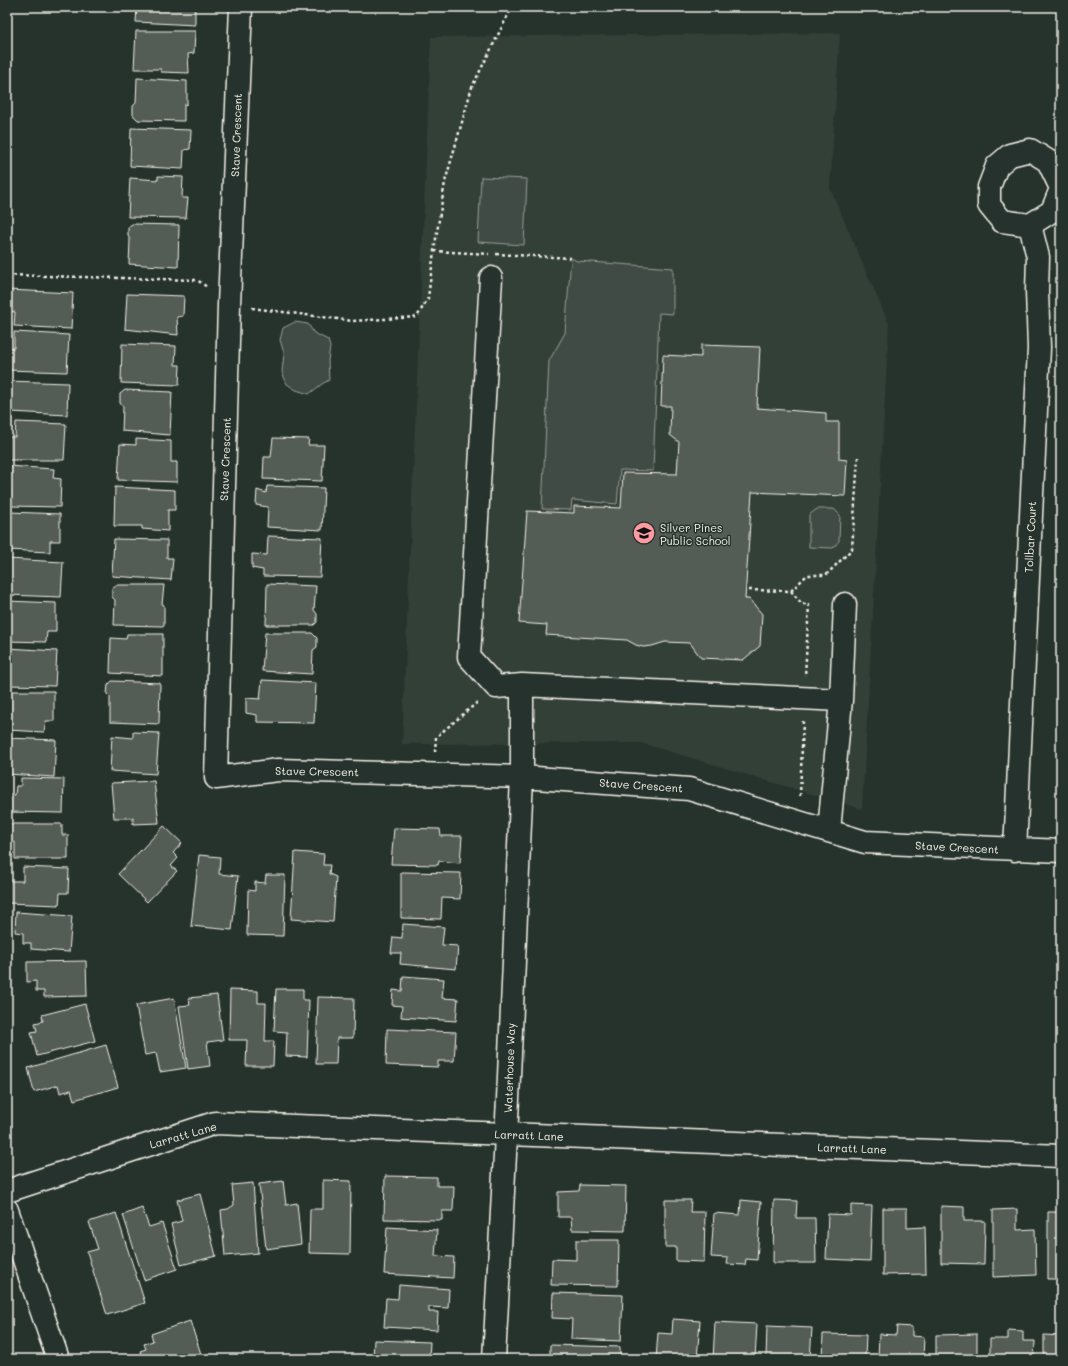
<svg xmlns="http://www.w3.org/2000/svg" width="1068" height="1366" viewBox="0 0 1068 1366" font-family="Mali,sans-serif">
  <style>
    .built { fill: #333f39 }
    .green { fill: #414b45; stroke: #9a9e96 }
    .building { fill: #525c55; stroke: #f4f1e8 }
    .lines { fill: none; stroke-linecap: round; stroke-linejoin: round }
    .minor-casing { stroke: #f4f1e8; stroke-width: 25 }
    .path { stroke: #f4f1e8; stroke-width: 2.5; stroke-dasharray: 3 3; stroke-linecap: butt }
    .minor { stroke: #26332d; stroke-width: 22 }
    .labels { text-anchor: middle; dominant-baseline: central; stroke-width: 3; stroke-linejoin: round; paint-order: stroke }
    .street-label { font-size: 11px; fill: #f4f1e8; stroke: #26332d }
    .poi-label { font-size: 11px; fill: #f4f1e8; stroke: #26332d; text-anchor: start }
  </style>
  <rect width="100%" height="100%" fill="#26332d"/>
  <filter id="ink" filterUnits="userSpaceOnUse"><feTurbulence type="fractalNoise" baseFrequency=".025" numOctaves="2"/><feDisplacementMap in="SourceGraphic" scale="8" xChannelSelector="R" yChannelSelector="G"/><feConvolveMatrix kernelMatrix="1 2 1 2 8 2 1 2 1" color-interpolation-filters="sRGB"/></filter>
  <g filter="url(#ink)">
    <!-- built -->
    <path class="built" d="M840,33L830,188L889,324L862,809L641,743L402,744L431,37Z"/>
    <!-- green -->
    <path class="green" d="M481,177L527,179L524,245L478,242Z
      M571,258L577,261L673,268V314L659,313L653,471L620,470L617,504L572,500L571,510L542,509L549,361L565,333Z
      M295,322L308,324L314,333L328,340L330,347L328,361L329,380L322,384L309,394L296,390L287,384L282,372L284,353L280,340L283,328Z
      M817,509H834L840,515L839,541L833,548L809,547V515Z"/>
    <!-- building -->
    <path class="building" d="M137,7H195V25L136,22Z
      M136,31H195L194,53L188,54L189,73L161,72V69H134Z
      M137,78L187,81V104L184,105V121L138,120L133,115V106L136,103Z
      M131,128L191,130L190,149L184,150L183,169L130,166Z
      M158,176L183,177L182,198H188L186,218L128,217L130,178L158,180Z
      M132,224L179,225L178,267L129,264L130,240L128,236V227Z
      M7,290L73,293L71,329L14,326L15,312L7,311Z
      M127,294L184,296L183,316L177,317L178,335L125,329Z
      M14,332L69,335L67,372L7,370V348H14Z
      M122,344L176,346L175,365H180L179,385L121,383Z
      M701,345L760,347L757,408L826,413V422H839V459L847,460L845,496L752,492L745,599H749L762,614L760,646L743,660L701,658L690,643L665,642L652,646L643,647L636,645L627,640L546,635L547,625L519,623L527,511L574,513V506L621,508L623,473L677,474L679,442L670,435L671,406H661L663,355L701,357Z
      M7,381L68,383L67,415L11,412V402H7Z
      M125,390L172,392L170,435L122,431L123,407L120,403V394Z
      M16,422L66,424L64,460H7V437H15Z
      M273,438L309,439L308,445H324L322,481L263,479L264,457H271Z
      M136,439L171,441V462H177V482L118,480L120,444L136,445Z
      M7,466L54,469L53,478L61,479L60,507L10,506L11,491H7Z
      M267,486L324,488L322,530L267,527L268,507L256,505L257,490L266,493Z
      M115,487L175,490V510H168V531L142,529V526H114Z
      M9,512L60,514V541H50V552L7,550V527H9Z
      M268,536L322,538L320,577L263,576V570L252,568V554L267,555Z
      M114,539L167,540V558H173L171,580L112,576Z
      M7,559L63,562L61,597L7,595Z
      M267,584L316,586L314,610L317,614V622L314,625H266Z
      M116,585H164L162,604L164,605V626L114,625L115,600L112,597V588Z
      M7,601L56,603V632H47L46,642L7,641Z
      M265,633H312L317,638V647L313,650L312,674L262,671Z
      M127,634H163V676L110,673L111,638L126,639Z
      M7,648L57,651L55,686L7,685Z
      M262,680L316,683L314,723L257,722V715L246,713V698L260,699Z
      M112,681L160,683L159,724L110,722V697L107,694L108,685Z
      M7,691H54V721H46L44,732L7,730Z
      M133,732L159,733L156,774L110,771L112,736L133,738Z
      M7,738L56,740L54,777L7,774Z
      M21,778L64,779L63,813L7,812V795H15L16,786H21Z
      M154,781L159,823L133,824V818H114L111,783Z
      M7,824H62V835H68V859H15V842L7,843Z
      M164,826L182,843L173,853L178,858L171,866L177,871L147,902L118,874Z
      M394,828L440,829L441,836H462L460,863L439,861L438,865L391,864Z
      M295,852L324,854L323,865H330L329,874L336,877L333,922L291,919Z
      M199,855L220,857L219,874L238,876L232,930L191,926Z
      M23,867L69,869L68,893H60L59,905L7,903V881H23Z
      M401,872L461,873L460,899L442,898L441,919L401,918Z
      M266,875H285L283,936L247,935L248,890L255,891V882L265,883Z
      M16,912L72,916L69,952L31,949V943H23V933L15,932Z
      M403,924L444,927L442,945L458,946L456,969L400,964L401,953H391L393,937L402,938Z
      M86,961L87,996L44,997V991H36V981L27,982V962Z
      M403,976L444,979L442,998L458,999L456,1021L401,1017L402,1006L392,1005L393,990L402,991Z
      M276,989H303V1000H309L307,1057L286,1056L287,1032L274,1031Z
      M230,990L258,991V1003H266L265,1041H274L273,1066H246L247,1040H229Z
      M217,995L223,1040L207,1042L210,1066L188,1069L179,1006L190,1005L189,998Z
      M318,997L354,998L353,1038H337L336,1064H316Z
      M174,998L186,1068L160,1072L156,1053L145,1055L136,1005Z
      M85,1004L95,1041L37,1056L31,1032L37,1031L35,1023L43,1021L42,1015Z
      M387,1029L456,1032L454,1061H438V1067L386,1065Z
      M106,1045L118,1087L74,1100L71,1090L60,1093L58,1085L34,1092L28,1068Z
      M385,1176L437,1177V1186H454L453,1211H442V1220L384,1219Z
      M323,1180L351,1181L350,1254L309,1253L310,1209H323Z
      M283,1181L286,1205L297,1203L301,1244L266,1249L259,1184Z
      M253,1183L258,1253L225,1256L221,1210L228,1209L234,1205L232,1185Z
      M580,1185L626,1186L625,1231L572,1230L571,1217H558V1192L579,1191Z
      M200,1194L216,1256L181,1265L171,1224L182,1221L177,1200Z
      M665,1200H691L690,1212H705L704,1262L676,1261V1247H665Z
      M741,1200L761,1202L757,1260L746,1259L745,1265L727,1264L728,1258L711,1257L714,1213L740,1215Z
      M774,1200L797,1201L796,1218H815L816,1263H773Z
      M851,1205L872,1206L870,1261L826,1259L828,1214L851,1215Z
      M941,1206L964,1207V1221H985L984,1264L941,1263Z
      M142,1208L149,1227L162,1223L177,1269L144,1280L123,1215Z
      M883,1208H907V1228L925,1227L926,1274L883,1275Z
      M1017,1209V1230L1035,1229L1036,1275L993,1277V1210Z
      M1048,1212H1061V1279H1048Z
      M116,1213L145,1303L107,1315L87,1252L98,1249L89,1222Z
      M387,1227L437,1230L435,1256L454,1257L453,1278L384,1274Z
      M576,1240H619L618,1286L551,1285L552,1259L576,1260Z
      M399,1285L449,1289L448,1308L429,1307V1312H438L437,1330L384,1327L386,1298L398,1299Z
      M553,1293L623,1295L621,1341L571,1339L572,1319L552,1318Z
      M673,1319L700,1321L697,1359H656L658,1333L672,1334Z
      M190,1321L201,1354L186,1359H143L140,1351L146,1349L144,1344L153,1341L151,1334Z
      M715,1322L757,1324L755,1359H713Z
      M767,1326L812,1328L810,1359H766Z
      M897,1326L912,1327V1336L924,1337L923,1359H878L879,1334L896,1335Z
      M1008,1330L1023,1331V1341H1035L1034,1359H990V1339H1008Z
      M823,1334L866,1335L865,1359H822Z
      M977,1334V1359H936V1335Z
      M1044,1335L1061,1336V1359H1044Z
      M374,1340L430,1342L429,1359H432H373Z
      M550,1345L620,1347V1359H550Z"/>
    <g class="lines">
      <!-- minor casing -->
      <g class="minor-casing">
        <path id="minor" d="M241,7L229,305L216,778L278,770L522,777L689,789L865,842L1061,851
          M1061,188L1048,161L1030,150L1010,155L997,166L989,187V205L1002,221L1030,225L1052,211L1061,189
          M491,278L469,657L496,687L522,685L841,700
          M829,831L841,700L845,604
          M1015,850L1039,348L1037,291L1038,257L1030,225
          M7,1191L215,1123L534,1135L1061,1156
          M7,1210L58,1359
          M494,1359L508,1099L522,777V685"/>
      </g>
      <!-- path -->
      <path class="path" d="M434,251L489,254
        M496,254L571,258
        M7,275L197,280L207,287
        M252,308L353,321L417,317L428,298L434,251L445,182L472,87L512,7
        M749,590L791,591L802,604H809L805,676
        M791,591L807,575H826L852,549L858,457
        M435,752L436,737L479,701
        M800,796L803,721"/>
      <!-- minor -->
      <use href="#minor" class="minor"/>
    </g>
  </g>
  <!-- icons -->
  <defs>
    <g id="school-disc" transform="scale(1.15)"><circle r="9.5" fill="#ff9aa2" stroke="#26332d"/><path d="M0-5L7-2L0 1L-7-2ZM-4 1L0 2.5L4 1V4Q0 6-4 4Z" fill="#111"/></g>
  </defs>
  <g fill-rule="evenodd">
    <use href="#school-disc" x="644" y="533"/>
  </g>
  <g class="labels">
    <!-- street labels -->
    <g class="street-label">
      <text transform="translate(236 135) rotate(-88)">Stave Crescent</text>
      <text transform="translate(225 459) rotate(-88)">Stave Crescent</text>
      <text transform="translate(1030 537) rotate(-87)">Tollbar Court</text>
      <text transform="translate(317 771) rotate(1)">Stave Crescent</text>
      <text transform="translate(641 785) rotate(4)">Stave Crescent</text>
      <text transform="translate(957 847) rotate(3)">Stave Crescent</text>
      <text transform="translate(509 1068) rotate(-88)">Waterhouse Way</text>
      <text transform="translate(183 1135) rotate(-16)">Larratt Lane</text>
      <text transform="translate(529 1135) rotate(2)">Larratt Lane</text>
      <text transform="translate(852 1148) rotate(2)">Larratt Lane</text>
    </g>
    <!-- poi labels -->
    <g class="poi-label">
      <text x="660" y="527">Silver Pines<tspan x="660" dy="13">Public School</tspan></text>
    </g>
  </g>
  <!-- margin -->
  <rect width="1068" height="1366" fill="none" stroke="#26332d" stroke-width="24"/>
  <rect x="12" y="12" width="1044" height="1342" fill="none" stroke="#f4f1e8" stroke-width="1.5" filter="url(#ink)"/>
</svg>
